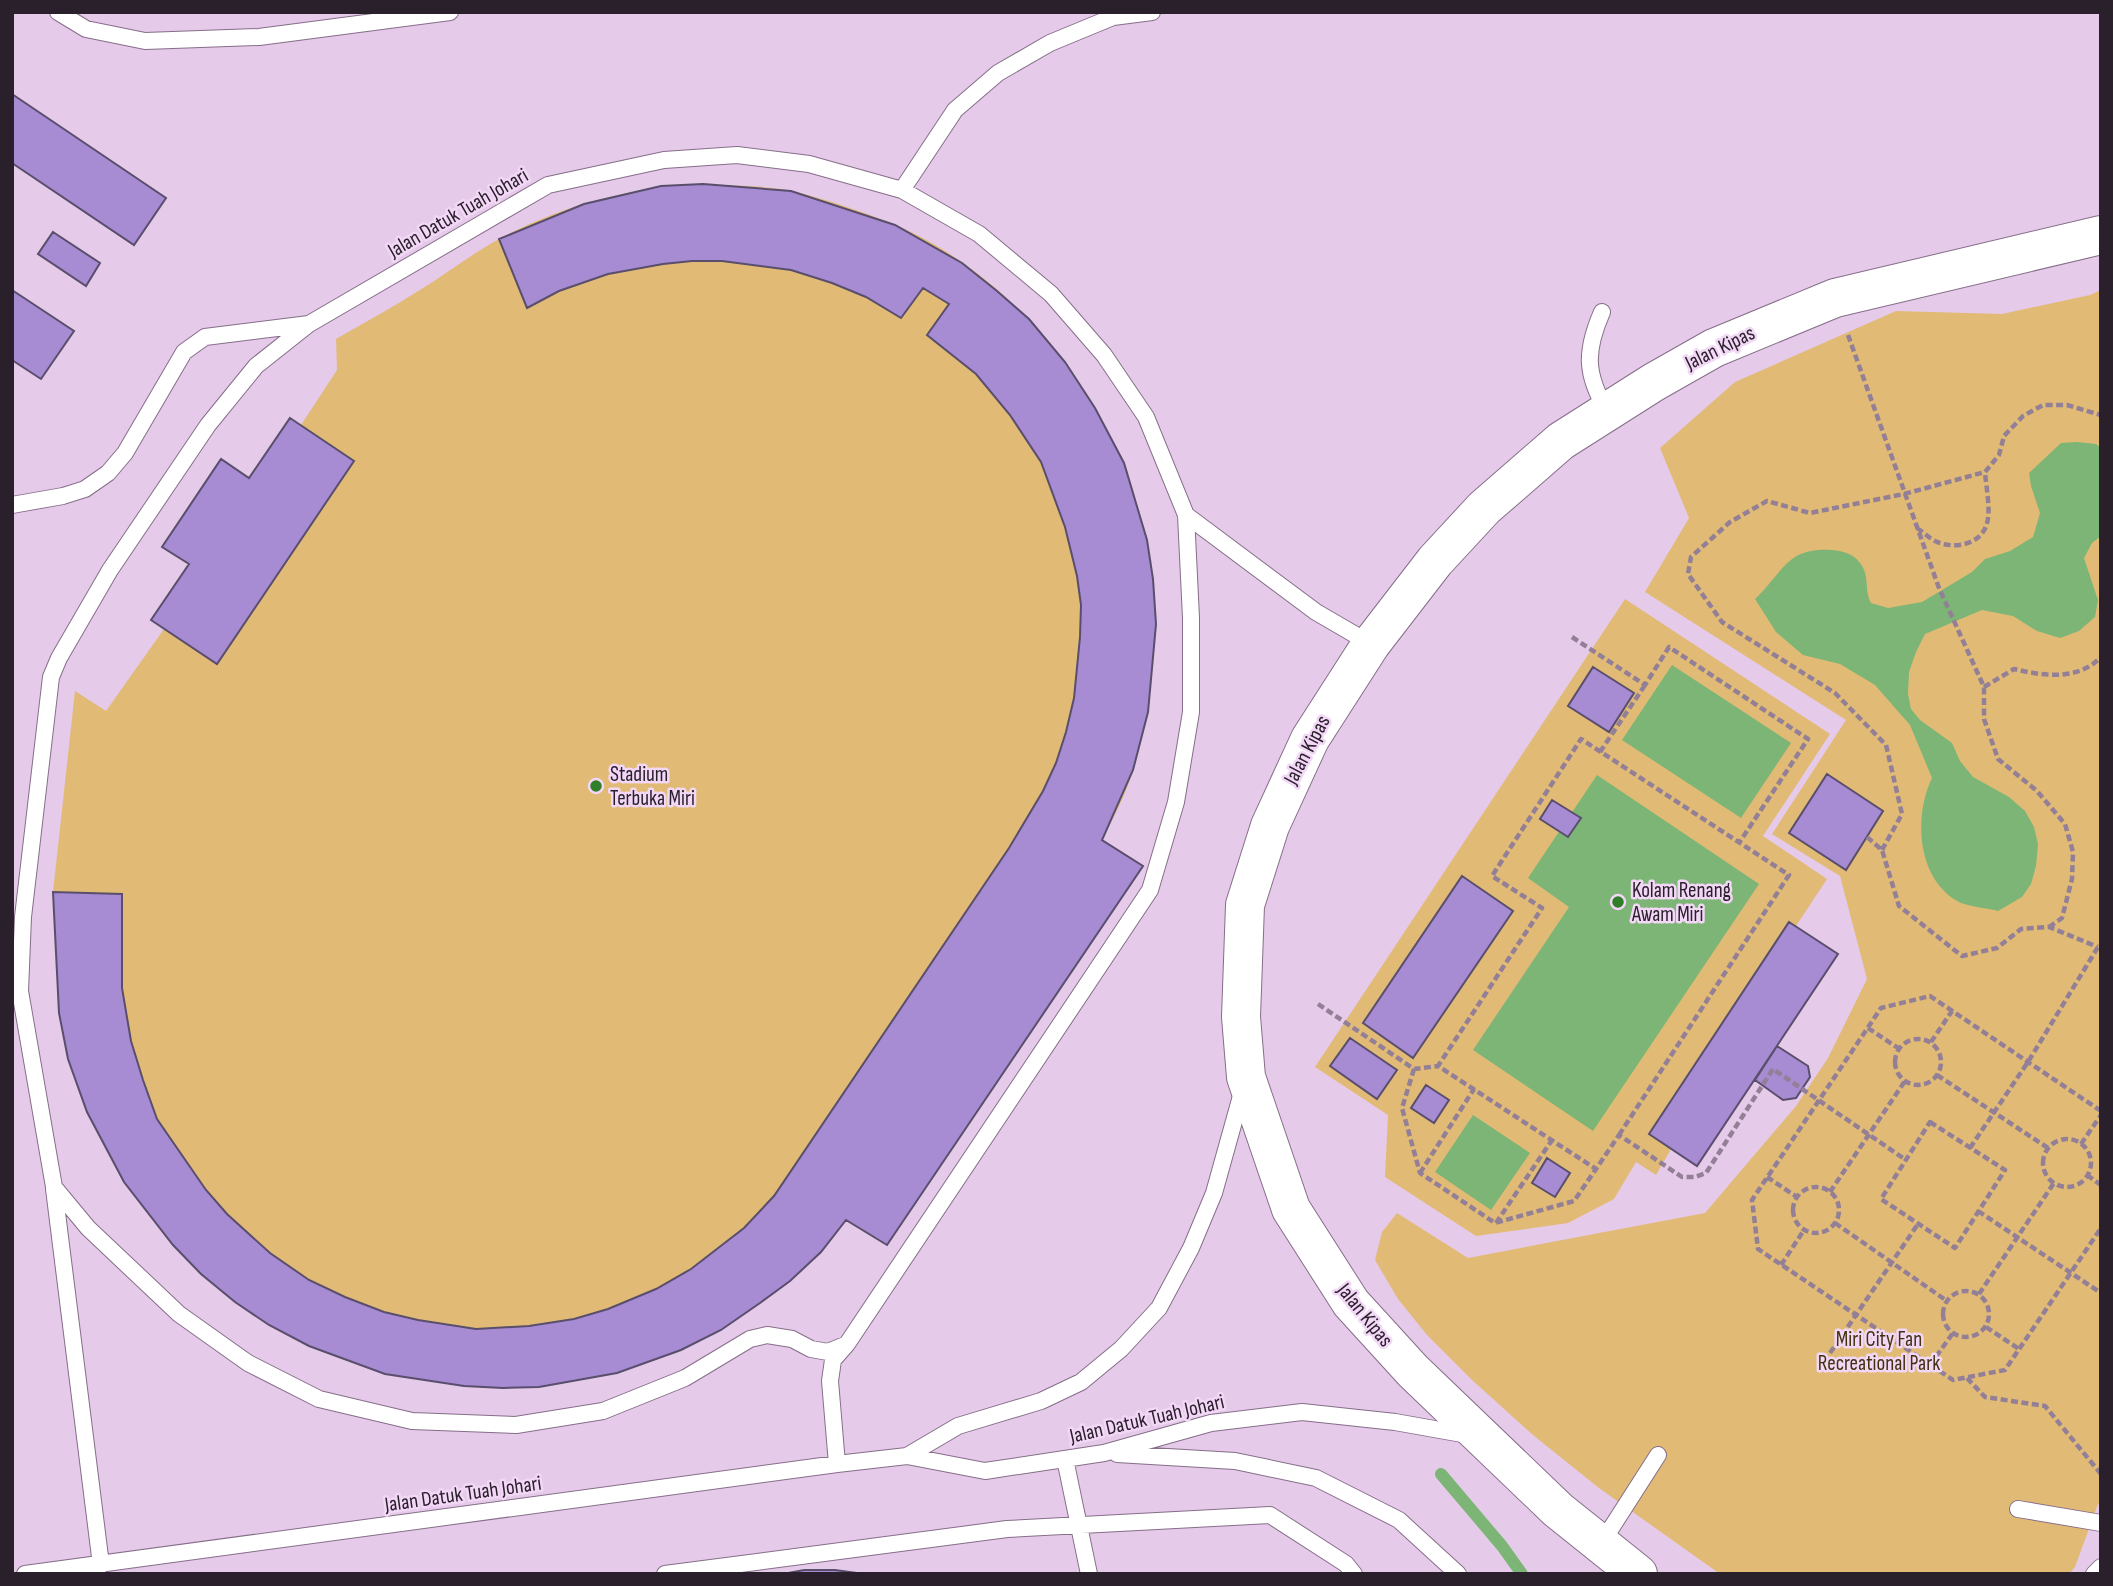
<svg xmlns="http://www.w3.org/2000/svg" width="2113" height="1586" viewBox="0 0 2113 1586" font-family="'Sofia Sans Condensed',sans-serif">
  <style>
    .green { fill: #e1bb76 }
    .water { fill: #7cb575 }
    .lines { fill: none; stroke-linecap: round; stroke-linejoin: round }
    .stream { stroke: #7cb575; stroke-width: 12 }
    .building { fill: #a78bd3; stroke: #594e6c; stroke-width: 2 }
    .lane-casing { stroke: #866e89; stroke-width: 18 }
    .secondary-casing { stroke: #866e89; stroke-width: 40 }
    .path { stroke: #937f96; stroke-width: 4.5; stroke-dasharray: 7 3.5; stroke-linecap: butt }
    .lane { stroke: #fff; stroke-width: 16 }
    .secondary { stroke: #fff; stroke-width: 38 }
    .poi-dot { fill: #307e28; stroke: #f2d7f6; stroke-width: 2.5 }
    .labels { text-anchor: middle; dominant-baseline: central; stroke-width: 5; stroke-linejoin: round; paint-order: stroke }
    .street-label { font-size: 21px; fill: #2a202b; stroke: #f2d7f6 }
    .poi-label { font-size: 21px; fill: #2a202b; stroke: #f2d7f6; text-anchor: start }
    .park-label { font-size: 21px; fill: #42310e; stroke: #f2d7f6 }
  </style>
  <rect width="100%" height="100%" fill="#e5cae9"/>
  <!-- green -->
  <path class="green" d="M703,184C732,186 764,185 792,191C826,199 861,211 893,224C952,248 1007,293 1048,341C1151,464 1178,615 1134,767C1127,793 1114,816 1102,840L1143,866L887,1245L846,1221L821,1252L790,1281L721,1330L681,1350L617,1373L539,1387L464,1386L385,1374L309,1346L235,1301L201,1274L173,1245L124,1182L87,1112L59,1013L53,892L75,691L106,711L164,629L151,620L189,565L162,547L221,459L249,478L290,418L301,425L337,370L336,339C365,322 395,306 423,288C449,272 473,253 499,239C562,205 632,187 703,184Z
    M2101,290V1505L2098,1504L2075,1567L2069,1574H1720L1599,1488L1533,1435L1472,1380L1427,1335L1398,1299L1375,1260L1382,1232L1397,1213L1468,1258L1705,1213L1796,1106L1828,1058L1867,979L1840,876L1772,834L1846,720L1645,592L1689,518L1660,448L1735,382L1896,311L2002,314L2090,295Z
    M1625,599L1830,734L1763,836L1827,879L1796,926L1838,954L1697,1166L1671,1149L1656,1175L1636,1162L1614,1199L1568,1223L1476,1236L1385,1177L1388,1115L1315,1067Z"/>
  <!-- water -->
  <path class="water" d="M2077,442L2096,444L2101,448V536L2092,543L2084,558L2098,600L2095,617L2079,631L2060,638L2037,631L2013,616L1982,610L1925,634L1916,652L1909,672L1908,694L1911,709L1920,720L1952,743L1960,761L1973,777L2009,797L2025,811L2034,827L2038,844L2036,866L2031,884L2022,897L1998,911C1987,908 1972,907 1961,903C1917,882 1913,817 1932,778L1910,725L1875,685L1840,664L1803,655L1776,632L1755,599C1784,572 1786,547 1832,550C1842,551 1853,553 1860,563C1870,575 1864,590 1871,603L1888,608L1922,602L1972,572L1985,559L2010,551L2033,537L2040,513L2031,486L2029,473L2061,443Z
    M1672,665L1791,743L1741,818L1622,740Z
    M1597,775L1759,884L1593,1131L1473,1050L1569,907L1528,878Z
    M1473,1115L1530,1153L1491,1210L1435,1172Z"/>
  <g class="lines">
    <!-- stream -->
    <path class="stream" d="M1441,1474L1502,1546L1522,1574"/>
  </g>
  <!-- building -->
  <path class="building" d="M12,94L166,198L134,245L12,163Z
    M703,184L791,191L895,225L962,263L997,291L1029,319L1065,362L1095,408L1124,463L1147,540L1153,579L1156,624L1148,712L1133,770L1102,840L1143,866L887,1245L846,1220L821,1252L790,1281L760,1303L721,1330L681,1350L617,1373L539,1387L503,1388L464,1386L385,1374L309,1346L269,1325L235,1302L201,1274L173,1245L124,1182L87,1112L68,1059L59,1013L53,892L122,894V988L131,1041L143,1080L157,1119L206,1190L227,1214L270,1253L309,1280L345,1297L384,1312L418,1320L476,1329L529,1326L574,1319L608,1309L656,1289L691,1269L744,1228L774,1196L1009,848L1043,791L1056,763L1066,732L1074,698L1080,637L1081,605L1077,576L1065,527L1041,462L1010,415L976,374L927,335L949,304L923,288L901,318L866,297L832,283L791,270L722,261H692L663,264L608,274L559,291L527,308L499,239L584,204L661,186Z
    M53,232L100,263L86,286L38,254Z
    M12,290L74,331L41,379L12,360Z
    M290,418L354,461L217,664L151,620L189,564L162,547L221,459L249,478Z
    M1593,667L1634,693L1609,732L1568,706Z
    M1827,774L1883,811L1846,870L1789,833Z
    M1552,800L1581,818L1568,837L1540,819Z
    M1462,876L1513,911L1413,1058L1363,1023Z
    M1789,922L1838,954L1697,1166L1649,1134Z
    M1350,1038L1397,1070L1377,1099L1330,1066Z
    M1777,1046L1808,1066L1810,1077L1796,1098L1783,1100L1755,1080Z
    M1426,1085L1449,1100L1434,1123L1411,1108Z
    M1547,1158L1570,1173L1555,1197L1532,1183Z
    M804,1570H835L864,1574H783Z"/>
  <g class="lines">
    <!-- lane casing -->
    <g class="lane-casing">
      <path id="lane" d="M58,12L86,29L145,41L259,37L450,12
        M902,190L955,110L998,73L1050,43L1113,17L1152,12
        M1602,312C1585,351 1585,374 1607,411
        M309,324L256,366L208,425L110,570L59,658L51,677L23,917L20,991L54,1187L88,1228L179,1314L248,1363L319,1399L412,1421L516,1425L603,1411L685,1378L750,1339L767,1335L792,1339L811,1349L828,1352L845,1345
        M12,505L63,496L85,489L108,473L125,453L184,352L205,337L309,324L548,185L664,160L737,155L809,164L902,190L979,234L1051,294L1104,355L1146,417L1186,515L1191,618V712L1176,802L1150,890L847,1344L833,1360L830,1381L837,1464
        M1186,515L1316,612L1371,644
        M54,1189L101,1565
        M1117,1454L1235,1461L1316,1478L1399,1520L1458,1574
        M907,1456L958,1426L1041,1401L1081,1382L1121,1349L1159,1308L1191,1248L1214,1193L1243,1089
        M1065,1459L1089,1574
        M2018,1509L2101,1523
        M1601,1544L1658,1455
        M25,1574L837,1464L907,1456L985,1471L1104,1453L1211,1423L1302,1412L1395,1422L1468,1435
        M665,1574L1007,1529L1270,1515L1346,1564L1354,1574
        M2094,1574L2101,1567"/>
    </g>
    <!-- secondary casing -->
    <g class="secondary-casing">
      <path id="secondary" d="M1638,1574L1558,1510L1413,1371L1351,1303L1291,1209L1246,1077L1241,1017L1245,905L1270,826L1310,739L1371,644L1435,561L1484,508L1561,441L1654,382L1714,348L1835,298L2101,235"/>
    </g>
    <!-- path -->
    <path class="path" d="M1848,335L1939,588L1984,687V719L1998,759L2037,791L2065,824L2073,852L2072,879L2062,918L2049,927
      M1917,528C1923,532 1929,538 1935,541C1953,550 1982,545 1987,523C1991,511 1986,486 1985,472
      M1572,637L1645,685L1669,647L1808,739L1739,843
      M1984,687L2014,669C2043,676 2078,681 2101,657
      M1600,752L1645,685
      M1867,837L1882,850L1899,906L1962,956L1997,948L2021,929L2049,927L2098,947
      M1882,850L1902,814L1886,745L1835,693L1722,622L1688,574L1691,557L1730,522L1767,501L1810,513L1904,494L1985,472L1999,455L2004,436L2023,416L2043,405H2067L2101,415
      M1318,1004L1414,1069L1438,1066
      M1868,1028L1898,1048
      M1895 1062a23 23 0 1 1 46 0a23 23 0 1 1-46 0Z
      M1931,1042L1952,1011
      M1414,1069L1402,1108L1420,1173L1495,1223L1574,1201L1596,1169
      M1937,1075L2048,1148
      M2101,1111L1930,996L1881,1008L1752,1200L1758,1249L1953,1380L2005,1370L2101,1228
      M1930,1122L2005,1170L1955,1248L1881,1199Z
      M1619,1135L1789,875L1581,739L1492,876L1542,908L1438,1066L1596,1169L1619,1135L1682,1177H1695L1706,1173L1773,1069L1906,1160
      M2043 1163a24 24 0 1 1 48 0a24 24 0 1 1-48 0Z
      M2081,1144L2101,1115
      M1970,1148L2028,1062L2098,947L2101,945
      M1420,1173L1474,1089
      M2087,1175L2101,1185
      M1767,1177L1797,1197
      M1793 1210a23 23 0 1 1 46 0a23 23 0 1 1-46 0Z
      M1830,1192L1905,1081
      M1978,1211L2101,1293
      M1496,1223L1552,1140
      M1835,1223L1947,1301
      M1781,1265L1804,1230
      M1943 1314a23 23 0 1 1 46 0a23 23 0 1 1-46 0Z
      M1979,1294L2054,1183
      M1986,1327L2019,1349
      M1830,1353L1918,1224
      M1930,1365L1953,1333
      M1967,1378L1985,1397L2045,1406L2101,1474"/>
    <!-- lane -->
    <use href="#lane" class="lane"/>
    <!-- secondary -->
    <use href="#secondary" class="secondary"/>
  </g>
  <!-- markers -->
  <g class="poi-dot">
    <circle cx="596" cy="786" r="7"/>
    <circle cx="1618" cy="902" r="7"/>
  </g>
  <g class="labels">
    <!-- street labels -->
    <g class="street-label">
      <text transform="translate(458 213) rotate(-30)">Jalan Datuk Tuah Johari</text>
      <text transform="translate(1720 348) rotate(-26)">Jalan Kipas</text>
      <text transform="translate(1307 750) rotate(-62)">Jalan Kipas</text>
      <text transform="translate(1365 1315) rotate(51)">Jalan Kipas</text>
      <text transform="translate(1147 1419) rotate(-13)">Jalan Datuk Tuah Johari</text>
      <text transform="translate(463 1494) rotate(-8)">Jalan Datuk Tuah Johari</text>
    </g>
    <!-- poi labels -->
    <g class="poi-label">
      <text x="610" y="774">Stadium<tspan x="610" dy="24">Terbuka Miri</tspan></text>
      <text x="1632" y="890">Kolam Renang<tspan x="1632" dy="24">Awam Miri</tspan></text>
    </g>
    <!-- park labels -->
    <g class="park-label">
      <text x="1879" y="1339">Miri City Fan<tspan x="1879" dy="24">Recreational Park</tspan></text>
    </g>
  </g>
  <!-- border -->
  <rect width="2113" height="1586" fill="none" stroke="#2a202b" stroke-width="28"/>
</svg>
